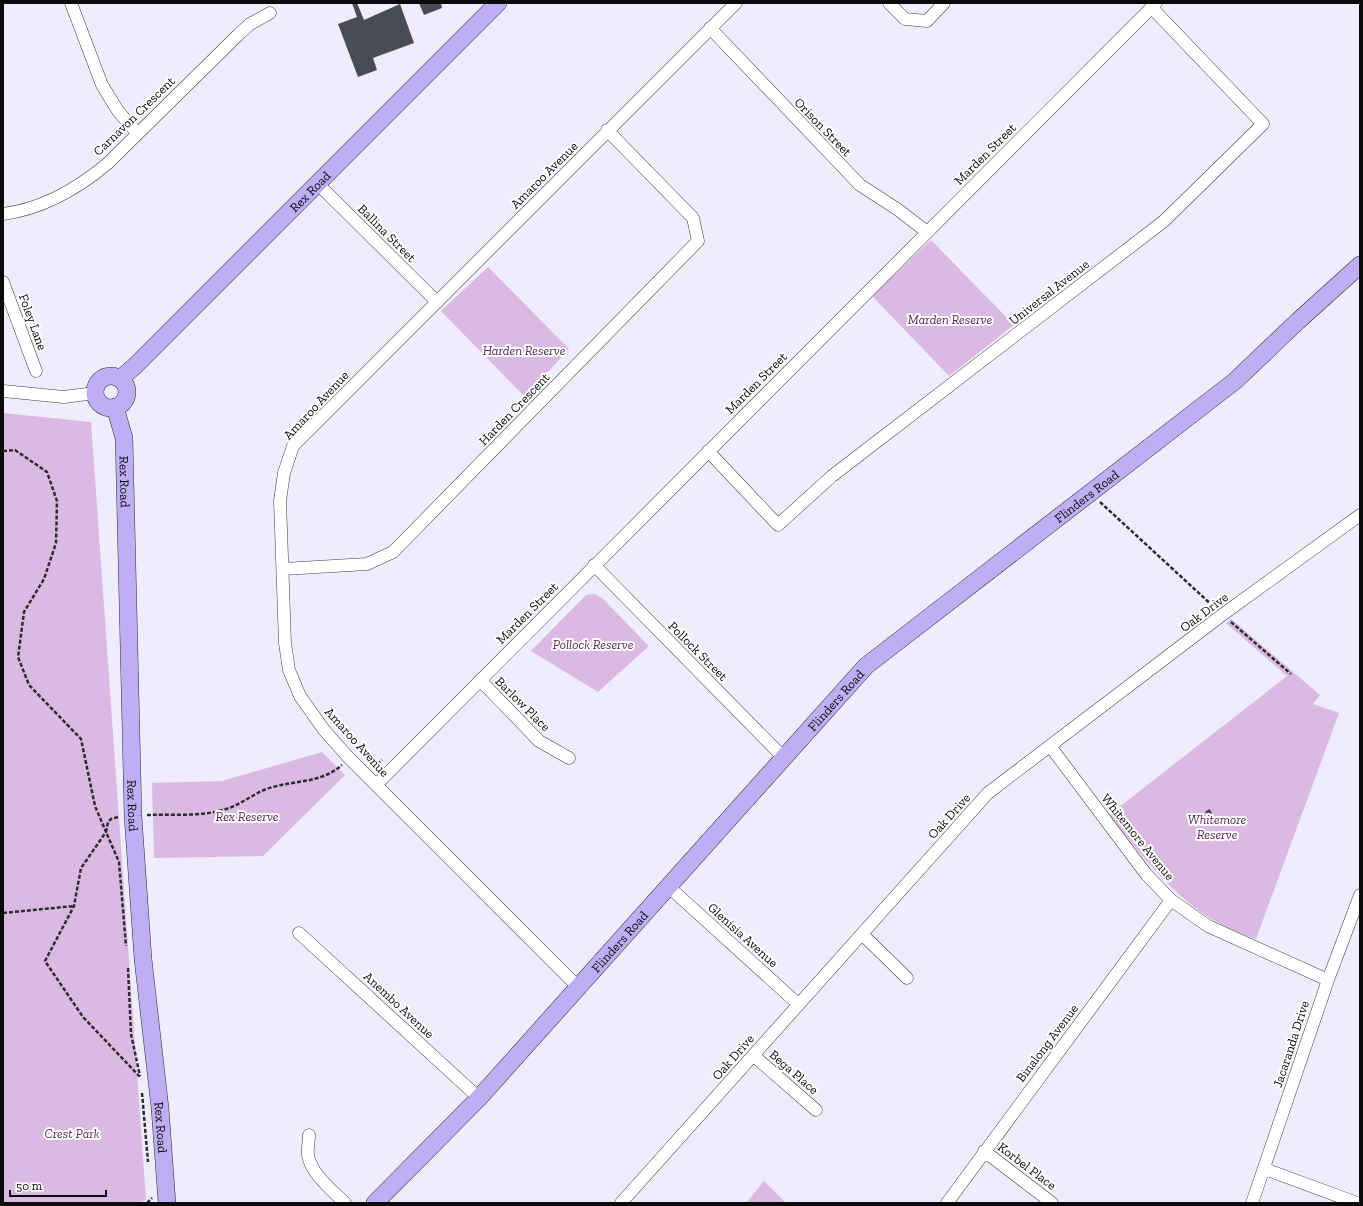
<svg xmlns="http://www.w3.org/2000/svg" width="1363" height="1206" viewBox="0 0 1363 1206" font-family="'Zilla Slab',serif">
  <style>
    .green { fill: #dabae2 }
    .building { fill: #494c53 }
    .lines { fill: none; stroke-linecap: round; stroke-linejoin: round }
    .street-casing { stroke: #3e3e3e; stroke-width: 13 }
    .secondary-casing { stroke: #2d2d2d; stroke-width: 18 }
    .path { stroke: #2d2d2d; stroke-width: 2.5; stroke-dasharray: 4 2; stroke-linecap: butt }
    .street { stroke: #fff; stroke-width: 12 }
    .secondary { stroke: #beaff5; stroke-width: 17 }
    .labels { text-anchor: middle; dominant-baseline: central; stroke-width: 4; stroke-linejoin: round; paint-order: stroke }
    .street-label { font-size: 13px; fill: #0b0b0b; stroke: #fff }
    .park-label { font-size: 13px; font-style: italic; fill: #5a2554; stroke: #fff }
  </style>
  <rect width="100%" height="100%" fill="#eeecfd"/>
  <!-- green -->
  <path class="green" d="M931,240L1014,325L949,376L872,296Z
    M488,267L569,349L525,397L441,311Z
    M3,413L91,422L146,1200L138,1203H3Z
    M594,594L602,598L649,646L598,692L531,651L586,595Z
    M1231,619L1320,695L1313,704L1339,713L1256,939C1189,919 1151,867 1109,815L1287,676L1226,623Z
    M322,752L345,775L263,856L154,858L152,783L222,781Z
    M764,1181L786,1203H746Z"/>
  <!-- building -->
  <path class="building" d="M352,3H357L364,20L400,4L414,43L373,58L377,70L358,77L338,24L357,17Z
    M419,3H441L442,8L424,15Z
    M1209,809L1212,812L1209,816L1205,812Z"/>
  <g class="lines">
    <!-- street casing -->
    <g class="street-casing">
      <path id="street" d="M71,3L102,85L118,111L137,133
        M889,3L905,19L927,21L944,3
        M710,28L860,185L897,209L927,232
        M318,184L436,301
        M3,214C42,209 77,189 107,164L238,35L250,24L270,13
        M3,282L36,371
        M3,391L64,397L95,393
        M708,451L778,525L832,476L1164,221L1263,124L1151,7
        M594,565L783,757
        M283,569L367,564L393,552L698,241L693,218L607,130
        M480,680L539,741L569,758
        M1050,746L1146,874L1171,900L1208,926L1328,980
        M376,785L1156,3
        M669,887L798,1004
        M299,933L479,1098
        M863,935L907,978
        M577,986L349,758L324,730L300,696L289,670L285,643L280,501L284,473L293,446L736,3
        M754,1056L816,1110
        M309,1135C309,1142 307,1149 308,1155C311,1174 332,1190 345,1203
        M984,1151L1052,1203
        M1265,1169L1357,1203
        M621,1203L988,793L1222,615L1360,515
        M947,1203L1171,900
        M1252,1203L1328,980L1360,895"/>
    </g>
    <!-- secondary casing -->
    <g class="secondary-casing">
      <g id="secondary">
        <circle cx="111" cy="392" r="16"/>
        <path id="s1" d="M120,379L135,366L498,3"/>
        <path id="s2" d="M115,407L124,438L133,816L143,959L160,1108L167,1203"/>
        <path id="s3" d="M375,1203L479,1098L866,666L1235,381L1298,321L1360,265"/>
      </g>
    </g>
    <!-- path -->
    <path class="path" d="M3,451L15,450L47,472L57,501L56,543L44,579L24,612L18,657L29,685L81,739L95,806L106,832L81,868L74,906L45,961L83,1017L141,1078
      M1100,502L1214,607
      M1231,622L1291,674
      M371,763L377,764L382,760
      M147,815C173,814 202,817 226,809C243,804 256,791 273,787C298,780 321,783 342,765
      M118,817L111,819L108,822L106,832L119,862L126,946
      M3,913L74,906
      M128,968L131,1034L140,1076
      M142,1093L148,1162
      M147,1203L152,1198"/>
    <!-- street -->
    <use href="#street" class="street"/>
    <!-- secondary -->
    <use href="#secondary" class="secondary"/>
  </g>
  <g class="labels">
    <!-- street labels -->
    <g class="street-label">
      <text transform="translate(134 116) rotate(-44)">Carnavon Crescent</text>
      <text transform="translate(823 127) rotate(46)">Orison Street</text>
      <text transform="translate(985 154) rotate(-45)">Marden Street</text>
      <text transform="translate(544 175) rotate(-45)">Amaroo Avenue</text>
      <text stroke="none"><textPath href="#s1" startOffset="267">Rex Road</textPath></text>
      <text transform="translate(387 233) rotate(45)">Ballina Street</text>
      <text transform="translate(1049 292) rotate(-38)">Universal Avenue</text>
      <text transform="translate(33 322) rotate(70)">Foley Lane</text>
      <text transform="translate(756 383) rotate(-45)">Marden Street</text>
      <text transform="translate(316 405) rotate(-47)">Amaroo Avenue</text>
      <text transform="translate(514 409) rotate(-46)">Harden Crescent</text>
      <text stroke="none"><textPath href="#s2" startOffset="76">Rex Road</textPath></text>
      <text stroke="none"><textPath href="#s3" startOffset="1006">Flinders Road</textPath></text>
      <text transform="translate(1204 612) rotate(-37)">Oak Drive</text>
      <text transform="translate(527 613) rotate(-45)">Marden Street</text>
      <text transform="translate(698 651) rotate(45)">Pollock Street</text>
      <text stroke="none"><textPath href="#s3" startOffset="682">Flinders Road</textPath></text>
      <text transform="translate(523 704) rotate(45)">Barlow Place</text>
      <text transform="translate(357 742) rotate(48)">Amaroo Avenue</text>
      <text stroke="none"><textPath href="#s2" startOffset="400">Rex Road</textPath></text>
      <text transform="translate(949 816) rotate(-48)">Oak Drive</text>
      <text transform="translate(1138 837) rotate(51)">Whitemore Avenue</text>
      <text transform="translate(743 935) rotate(42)">Glenisia Avenue</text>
      <text stroke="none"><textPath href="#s3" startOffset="358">Flinders Road</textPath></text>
      <text transform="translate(399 1005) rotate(43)">Anembo Avenue</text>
      <text transform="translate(1047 1043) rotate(-53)">Binalong Avenue</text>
      <text transform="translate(1291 1044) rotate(-72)">Jacaranda Drive</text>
      <text transform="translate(733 1057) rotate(-49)">Oak Drive</text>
      <text transform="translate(794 1072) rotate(41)">Bega Place</text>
      <text stroke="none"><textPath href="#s2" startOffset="723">Rex Road</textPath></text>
      <text transform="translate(1027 1166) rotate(37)">Korbel Place</text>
    </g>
    <!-- park labels -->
    <g class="park-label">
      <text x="950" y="319">Marden Reserve</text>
      <text x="524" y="350">Harden Reserve</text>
      <text x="593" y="644">Pollock Reserve</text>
      <text x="247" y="816">Rex Reserve</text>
      <text x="1217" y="819">Whitemore<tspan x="1217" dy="15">Reserve</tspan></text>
      <text x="72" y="1133">Crest Park</text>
    </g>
  </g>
  <!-- border -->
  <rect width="1363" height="1206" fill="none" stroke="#0b0b0b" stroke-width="8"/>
  <!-- scale -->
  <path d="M10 1190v6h96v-6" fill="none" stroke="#0b0b0b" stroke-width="2"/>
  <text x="16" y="1190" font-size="12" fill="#0b0b0b" stroke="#ffffff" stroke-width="3" paint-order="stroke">50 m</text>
</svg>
